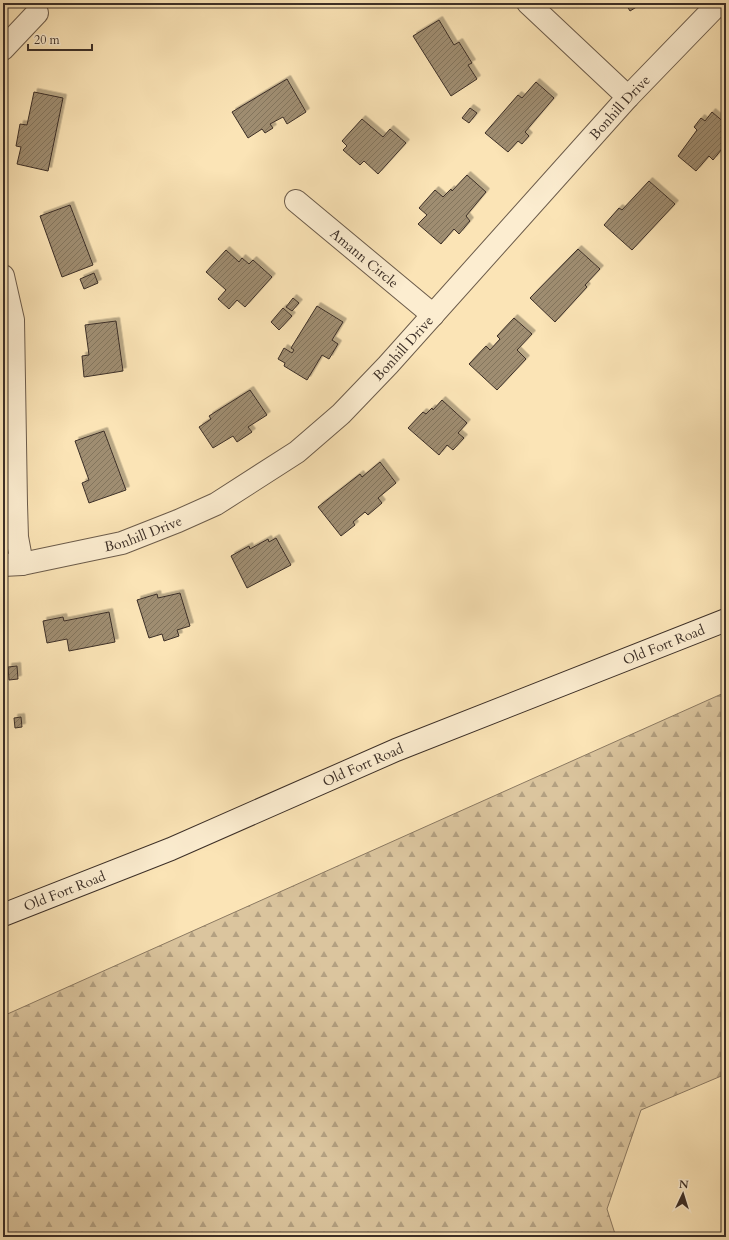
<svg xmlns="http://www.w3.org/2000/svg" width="729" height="1240" viewBox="0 0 729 1240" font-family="Cardo,serif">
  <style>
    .forest { fill: url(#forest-firs); stroke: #8c7a62 }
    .building { fill: url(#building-hatch); stroke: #3c2f27; filter: url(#shadow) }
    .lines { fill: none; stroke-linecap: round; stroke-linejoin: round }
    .street-casing { stroke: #6c5c4b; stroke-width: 24 }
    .secondary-casing { stroke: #3c2f27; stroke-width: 24 }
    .street { stroke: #fcedd0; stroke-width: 22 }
    .secondary { stroke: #fcedd0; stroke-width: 22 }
    .labels { text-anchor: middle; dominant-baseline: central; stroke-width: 3.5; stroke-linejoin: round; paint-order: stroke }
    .street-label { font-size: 14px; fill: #3c2f27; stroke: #fcedd0 }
  </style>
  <defs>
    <pattern id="forest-firs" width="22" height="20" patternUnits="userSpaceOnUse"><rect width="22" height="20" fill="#dbc59e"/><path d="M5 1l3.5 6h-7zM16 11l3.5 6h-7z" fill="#b3a081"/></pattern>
    <pattern id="building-hatch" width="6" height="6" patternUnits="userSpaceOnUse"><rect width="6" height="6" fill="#9f8d71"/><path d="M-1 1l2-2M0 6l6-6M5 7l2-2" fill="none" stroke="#83745d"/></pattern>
    <filter id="shadow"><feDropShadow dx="3.5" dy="-3.5" stdDeviation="0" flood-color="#0004"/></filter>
  </defs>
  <rect width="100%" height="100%" fill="#fbe4b6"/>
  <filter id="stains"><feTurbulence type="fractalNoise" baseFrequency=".005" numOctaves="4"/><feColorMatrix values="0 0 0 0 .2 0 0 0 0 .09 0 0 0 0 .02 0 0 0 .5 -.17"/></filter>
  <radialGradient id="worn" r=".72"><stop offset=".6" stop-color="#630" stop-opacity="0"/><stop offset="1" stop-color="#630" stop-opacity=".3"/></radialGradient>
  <!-- forest -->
  <path class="forest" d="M726,692V1074L641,1110L607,1209L616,1237H3V1016Z"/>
  <!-- building -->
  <path class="building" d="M625,3H643L630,11Z
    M439,20L454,45L459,42L472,63L468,65L477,79L451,96L413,36Z
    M287,79L306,112L287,124L283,117L270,124L273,128L265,133L262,129L248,138L232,112Z
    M536,82L554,98L525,132L529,136L522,144L518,141L508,152L485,133L518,95L522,98Z
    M34,92L63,98L48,171L17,164L21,147L16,146L20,124L27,125Z
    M470,108L477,113L469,123L462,118Z
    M712,112L726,124V144L713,160L709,156L696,171L678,156L697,130L694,127L701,118L705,121Z
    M362,119L383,137L390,129L406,143L378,174L364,161L360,165L343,150L347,146L342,141Z
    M467,175L486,192L466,216L470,221L459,234L454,229L441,244L418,224L427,215L419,208L435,190L443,197L451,189L452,191Z
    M649,181L675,204L632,250L604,225L619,208L622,210Z
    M70,205L93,265L62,277L40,216Z
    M578,249L600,269L585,285L587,287L555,322L530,298Z
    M226,250L239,262L242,258L249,264L253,260L272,277L245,307L237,300L229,309L218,299L226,290L206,272Z
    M94,273L98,283L84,289L80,279Z
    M293,298L299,303L292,311L286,307Z
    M317,306L343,322L332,340L338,344L329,359L322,355L307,380L284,366L285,363L278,359L284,348L292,353L294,350L291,348Z
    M283,308L292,316L279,330L271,322Z
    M514,318L532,334L517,350L526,359L497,390L469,364L486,346L490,350L500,339L497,336Z
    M116,321L123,371L84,377L82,356L89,355L85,325Z
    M250,390L267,415L248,427L252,432L237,442L233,436L213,448L199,427L211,419L209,416Z
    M442,400L467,423L458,433L464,438L453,450L447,445L439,455L408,428L423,412L426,414L432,408L433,410Z
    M104,431L126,490L89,503L82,483L89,480L75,441Z
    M380,462L396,483L378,498L382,503L368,515L365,512L353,522L355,525L341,536L318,507L360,474L362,477Z
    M276,538L291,565L247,588L231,556L249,546L250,549L268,539L269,542Z
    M180,593L190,626L177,630L179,636L164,641L162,634L149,638L137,600L157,594L158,598Z
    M109,612L115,642L69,651L67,639L47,643L43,621L63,617L64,621Z
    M17,666L18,679L9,680L8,667Z
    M21,717L22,727L15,728L14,718Z"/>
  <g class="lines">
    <!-- street casing -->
    <g class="street-casing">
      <g id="street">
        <path d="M528,3L628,97"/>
        <path d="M3,49L37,13"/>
        <path id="s1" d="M296,201L433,315"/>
        <path d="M3,276L13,320L16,504L17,537L22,564"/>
        <path id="s2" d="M3,565L22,564L122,543L178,521L216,504L297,452L341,414L388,365L628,97L719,3"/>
      </g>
    </g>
    <!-- secondary casing -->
    <g class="secondary-casing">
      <g id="secondary">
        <path id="s3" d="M3,915L171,849L396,750L726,620"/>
      </g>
    </g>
    <!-- street -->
    <use href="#street" class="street"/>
    <!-- secondary -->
    <use href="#secondary" class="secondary"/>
  </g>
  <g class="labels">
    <!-- street labels -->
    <g class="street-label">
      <text stroke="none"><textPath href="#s2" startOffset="792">Bonhill Drive</textPath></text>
      <text stroke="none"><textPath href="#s1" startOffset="89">Amann Circle</textPath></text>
      <text stroke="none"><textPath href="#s2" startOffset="468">Bonhill Drive</textPath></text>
      <text stroke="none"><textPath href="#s2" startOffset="144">Bonhill Drive</textPath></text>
      <text stroke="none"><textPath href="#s3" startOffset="714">Old Fort Road</textPath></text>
      <text stroke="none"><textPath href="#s3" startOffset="390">Old Fort Road</textPath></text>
      <text stroke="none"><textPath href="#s3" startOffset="66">Old Fort Road</textPath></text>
    </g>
  </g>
  <!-- margin -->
  <rect width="729" height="1240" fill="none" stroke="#fbe4b6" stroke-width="16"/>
  <rect x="4" y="4" width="721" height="1232" fill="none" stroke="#3c2f27" stroke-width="2"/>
  <rect x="8" y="8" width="713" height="1224" fill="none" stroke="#3c2f27"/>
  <!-- north arrow -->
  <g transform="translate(683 1194) rotate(4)" stroke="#fcedd0" stroke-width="3" paint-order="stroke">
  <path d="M0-3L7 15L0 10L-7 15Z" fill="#3c2f27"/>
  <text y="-6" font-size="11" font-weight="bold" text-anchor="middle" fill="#3c2f27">N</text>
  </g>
  <!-- scale -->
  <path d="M28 44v6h64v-6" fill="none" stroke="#3c2f27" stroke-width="2"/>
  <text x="34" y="44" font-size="12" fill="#3c2f27" stroke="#fcedd0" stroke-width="3" paint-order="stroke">20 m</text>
  <rect width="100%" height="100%" filter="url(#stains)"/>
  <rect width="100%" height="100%" fill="url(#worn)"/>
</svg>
